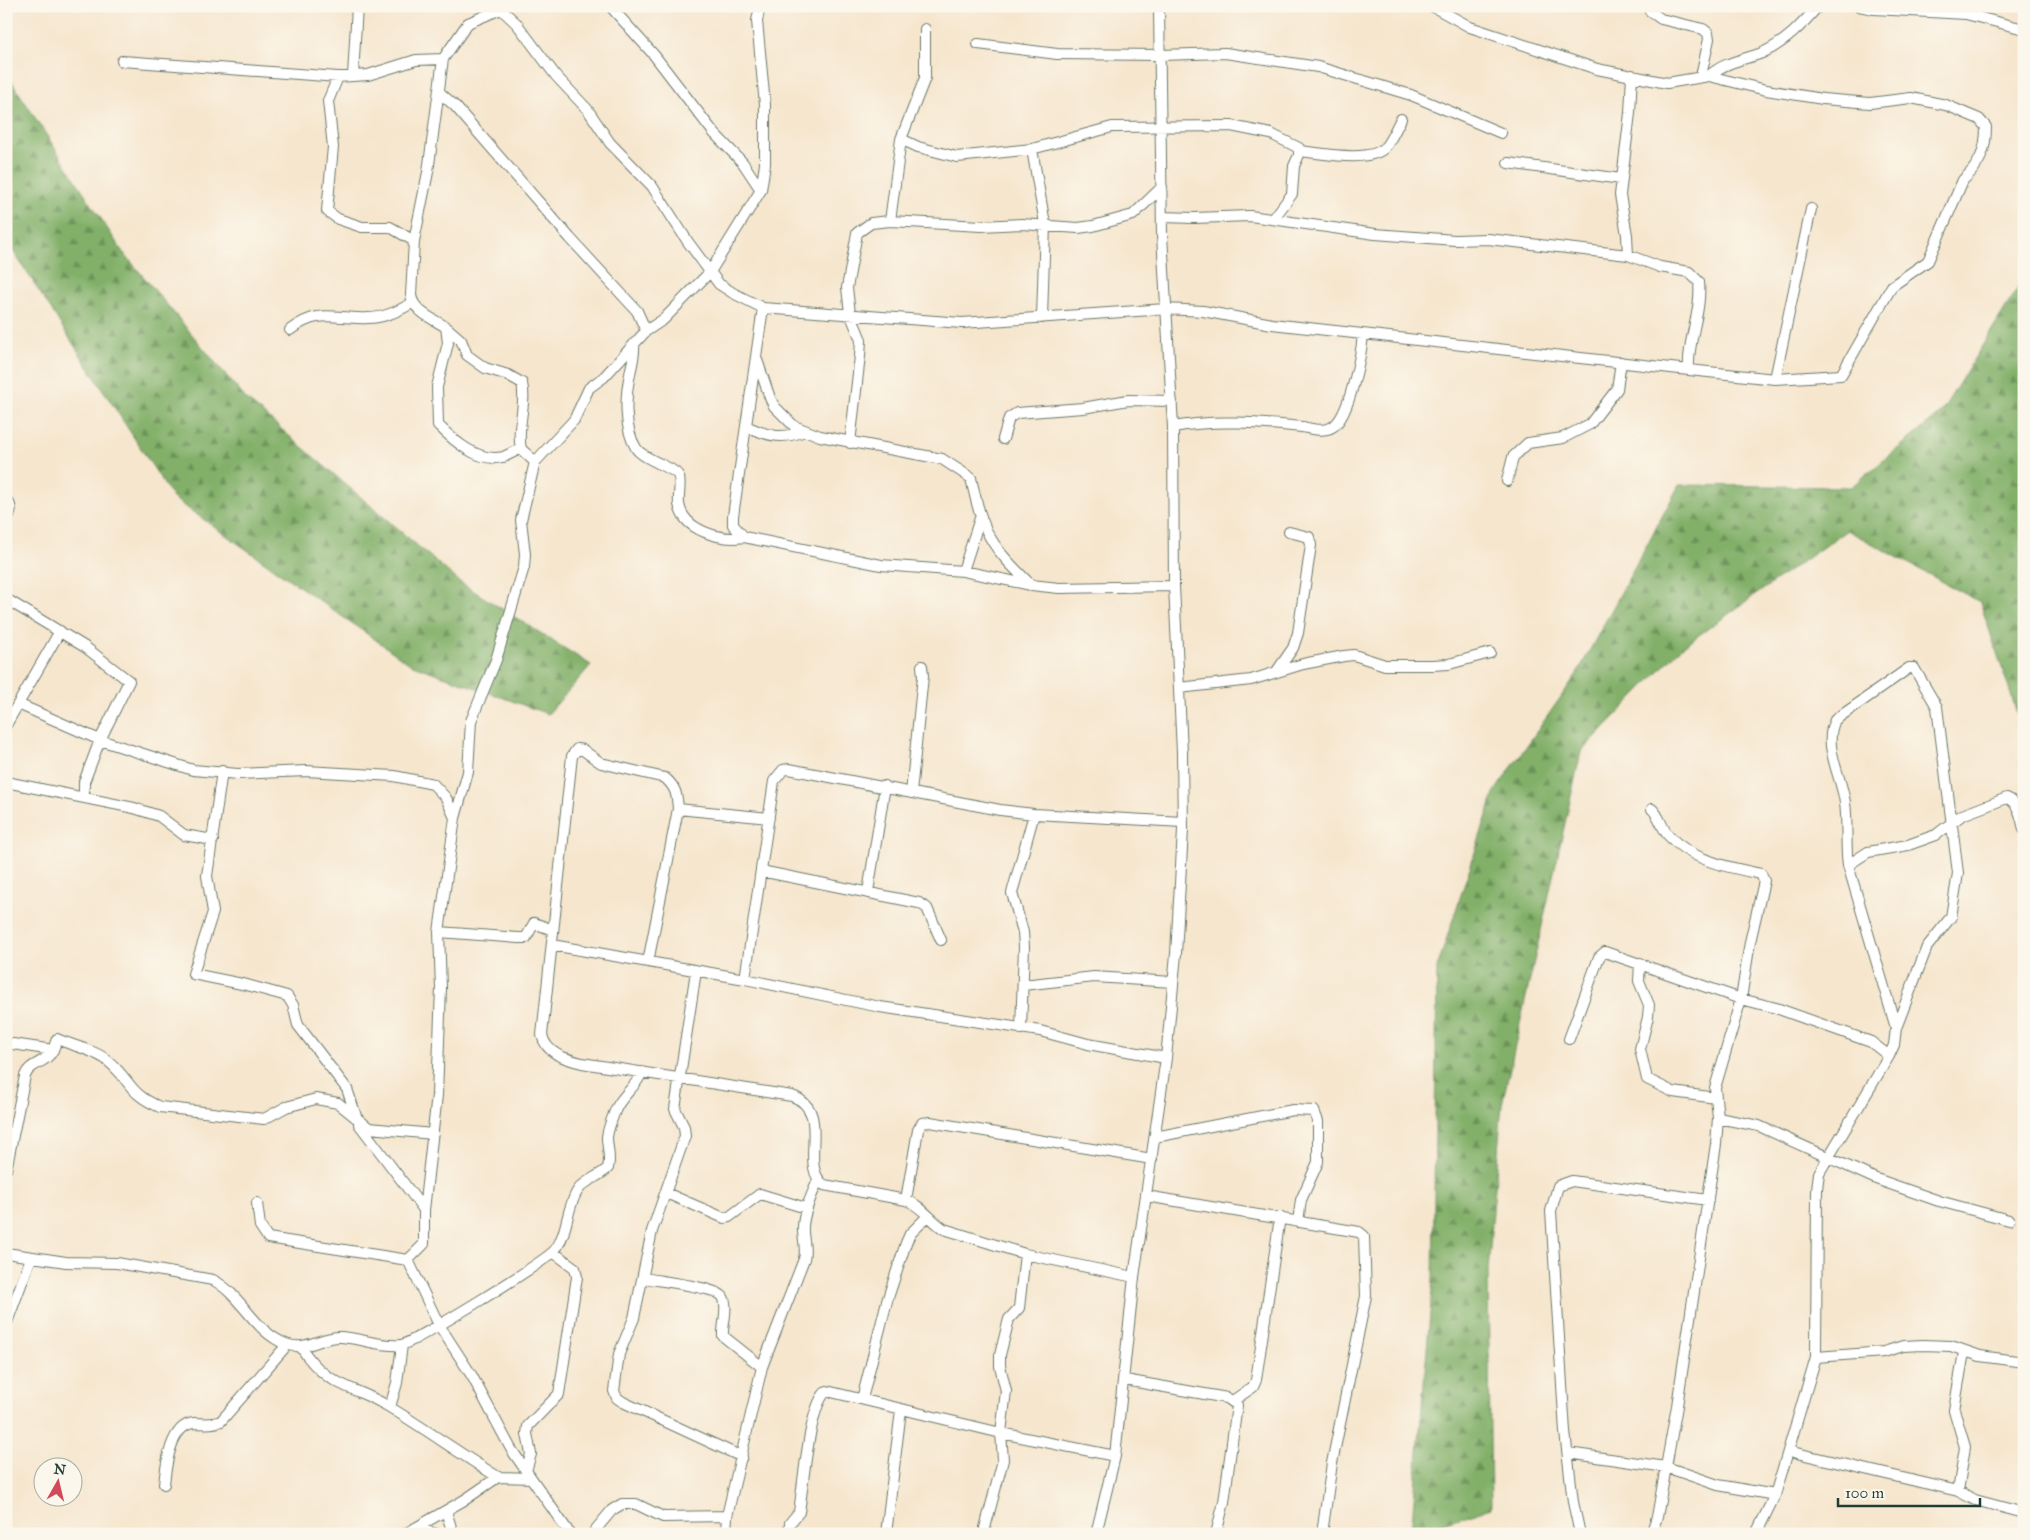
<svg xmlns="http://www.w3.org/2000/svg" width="2030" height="1540" viewBox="0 0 2030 1540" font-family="'IM FELL Great Primer',serif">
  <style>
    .forest { fill: url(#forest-firs); stroke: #50764e }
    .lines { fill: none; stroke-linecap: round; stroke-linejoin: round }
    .street-casing { stroke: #6a786a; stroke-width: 12 }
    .street { stroke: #fff; stroke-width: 10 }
  </style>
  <defs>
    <pattern id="forest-firs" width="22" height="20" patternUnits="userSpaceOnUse" patternTransform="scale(1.25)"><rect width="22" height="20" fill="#82b069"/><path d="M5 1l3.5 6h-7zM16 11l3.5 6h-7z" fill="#6a9057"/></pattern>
  </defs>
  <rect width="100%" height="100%" fill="#fbf7ec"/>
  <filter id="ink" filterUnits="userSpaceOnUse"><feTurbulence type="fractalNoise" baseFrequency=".02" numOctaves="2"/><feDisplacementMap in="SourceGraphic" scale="10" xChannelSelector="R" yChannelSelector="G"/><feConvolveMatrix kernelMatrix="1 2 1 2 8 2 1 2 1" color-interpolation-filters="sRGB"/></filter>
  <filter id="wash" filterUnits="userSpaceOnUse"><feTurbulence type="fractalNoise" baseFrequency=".0096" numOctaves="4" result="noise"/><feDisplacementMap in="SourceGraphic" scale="20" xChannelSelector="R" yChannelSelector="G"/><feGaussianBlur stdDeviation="1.12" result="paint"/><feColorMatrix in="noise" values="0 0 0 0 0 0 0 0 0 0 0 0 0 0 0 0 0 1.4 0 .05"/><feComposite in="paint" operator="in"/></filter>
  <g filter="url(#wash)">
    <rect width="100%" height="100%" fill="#f6e6ce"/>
    <!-- forest -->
    <path class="forest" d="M6,73L122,251L246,399L461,583L591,665L548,714L410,664L173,498L6,240Z
      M2024,278V573L2019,592L2024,606V734L1980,602L1847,530L1682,647L1581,752L1502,1104L1488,1271L1491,1508L1411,1533L1433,1279L1437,968L1495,791L1577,674L1679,485L1851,487L1940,414Z"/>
  </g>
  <g filter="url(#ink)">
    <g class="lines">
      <!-- street casing -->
      <g class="street-casing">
        <path id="street" d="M498,6L517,24L556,76L588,110L610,143L652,186L688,242L719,284L733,293L763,308L962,323L1166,309L1203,311L1272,324L1689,370
          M610,6L654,55L714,133L743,163L761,190
          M1650,6V11L1661,19L1703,29L1708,33L1709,39L1701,76
          M1859,6L1874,9L1966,14L2024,29
          M501,9L468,23L443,59L428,172L414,241L411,295C413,311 433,319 446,327L448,343L437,387L438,425C453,440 478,463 503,457C509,455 514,451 521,449L535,462
          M978,44L1057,54L1160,55L1225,53L1318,67L1411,95L1501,133
          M122,61L338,77L368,75L416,60L443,59
          M353,76L357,6
          M1709,76C1724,62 1743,60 1762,53C1786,42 1801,26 1818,6
          M338,77L328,101L333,147L327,211L338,219L362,227H390L414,241
          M439,92L455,106L570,238L637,311L646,331
          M901,139L925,78V29
          M1032,149L1045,224L1042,318
          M1300,151C1320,153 1373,164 1386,146C1392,138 1396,128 1401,119
          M1508,163L1621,179
          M1162,217L1194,218L1250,216L1375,234L1455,240L1488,239L1628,255L1660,267L1689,272L1699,282C1702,313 1687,340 1689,370L1775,379L1841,375L1892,286L1928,261L1963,180C1980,165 1986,150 1986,127L1979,119L1946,105L1911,98L1870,103L1823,99L1766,90L1709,76L1667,83L1597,69L1470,27L1432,6
          M890,221L901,139L918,147L957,157L1032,149L1112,127L1231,126L1271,134L1299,148V155L1294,166L1292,194L1274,218
          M1628,255L1627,235L1620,195L1630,113L1632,75
          M763,308L733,516V525L744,537L881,565L963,571L1031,585L1059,588L1174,586
          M446,327L461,340L467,355L485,368L508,375L522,383C527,405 516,427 521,449
          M290,330C321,307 336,320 368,318C384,318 399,311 412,303
          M634,344C635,355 632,363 630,374C625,396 624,429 636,448C643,460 677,468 679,477C681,485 678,495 679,504C683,530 720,541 744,537
          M757,360L770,398L774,406L794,426L820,436L942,459L971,478C983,534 990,545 1031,585
          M1775,379L1811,209
          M746,426C768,436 781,440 805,431
          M1173,427C1215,419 1259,423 1302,427C1313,429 1326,433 1335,425C1350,412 1361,355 1363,335
          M1003,439L1009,418L1017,413L1083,408L1128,400L1172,401
          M850,443L860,356L861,340L850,313L847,288L857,233L871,223L890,221L981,226L1022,224L1078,228L1093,226L1133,215L1162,187
          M1507,481L1513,457L1528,443L1563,438L1590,424L1617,389L1621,362
          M6,500C14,507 10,514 6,522
          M963,571L980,518
          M6,599L85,647L129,681L100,740L193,770L238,774L306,771L394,776L433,784L446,798L455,818L439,932L441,988L437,1095L424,1210V1244L408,1260L439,1325L472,1376L511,1449L570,1534
          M1277,671L1293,648L1298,633L1311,545L1309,537L1289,532
          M1179,688L1251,680L1303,664L1344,656L1354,655L1385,665H1432L1449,664L1490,653
          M18,704L100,740L84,782V798
          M6,725L60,631
          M222,771L207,876L213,912L193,974L247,985L287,996L293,1005L298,1025L347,1089L356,1116
          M6,782L134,808L159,816L184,835L213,840
          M911,793L923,676L922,666
          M678,809L769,818
          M455,818L468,772L471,721L496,660L524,567L525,554L521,520L535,462L574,420L589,388L604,377L646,331L664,319L710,272L761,190L765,164V105L757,21L760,6
          M1848,865L1868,852L1908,845L1936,835L1962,815L2007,798C2019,803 2021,817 2024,829
          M761,871L919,903L927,908L941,940
          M868,892L885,786
          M439,932L518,938H526L534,923L553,930
          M552,945L745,979L880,1007L1040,1031L1088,1044L1166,1058
          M648,962L678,809C677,795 676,787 665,778L601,763L583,750L577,749L572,756L542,1035C546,1054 566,1059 582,1063L792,1096C834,1111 797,1165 824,1185L906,1200C922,1206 930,1220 944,1229L1025,1254L1134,1277
          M1640,963L1639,981L1649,1005L1648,1017L1640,1049L1647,1079L1673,1092L1716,1098
          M696,971L675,1109L684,1127L685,1136L652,1231L634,1318L619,1354L614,1391L617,1398L623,1402L742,1457
          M745,979L774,781L783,770L789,769L1000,810L1034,814L1183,822
          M1023,985L1094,977L1173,982
          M1021,1029L1024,947L1023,932L1012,893L1034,814
          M1569,1039L1599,957L1605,952L1741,999L1776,1008L1871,1042L1889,1056
          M6,1043L53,1050L57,1039C73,1046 95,1050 108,1061C131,1080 128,1094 160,1107L264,1119L286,1107L316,1099L338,1103L369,1128L433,1134
          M1718,1118L1759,1126L1876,1179L1939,1201L2009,1220
          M359,1124L424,1210
          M1155,1137L1293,1110L1314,1111L1318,1121V1162L1301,1200L1298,1222
          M6,1170L25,1076C30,1062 46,1064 53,1050
          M666,1193L724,1218L729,1217L760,1194L806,1208
          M1146,1196L1359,1232L1364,1236L1366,1296L1332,1463L1322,1534
          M906,1200L918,1130L922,1123L930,1122L1152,1159
          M257,1203L260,1226L268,1238L408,1260
          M6,1253L66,1262L117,1263L213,1280C242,1295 254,1332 286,1344C306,1352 321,1336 341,1337C360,1338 382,1347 401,1345C412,1344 546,1261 555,1250C568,1233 566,1208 578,1190C585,1180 599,1177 608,1168C611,1157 607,1148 607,1137C608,1128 612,1119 615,1111C621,1095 636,1088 642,1072
          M644,1278C658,1281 717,1287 723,1297C729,1307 722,1325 723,1336L762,1367
          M6,1325L31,1258
          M301,1347C326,1388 354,1385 391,1408C427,1430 462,1455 498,1477
          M1816,1357L1884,1352L1903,1346L1923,1345L1951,1346L1980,1356L2024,1362
          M1125,1380L1227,1398L1237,1405L1224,1502L1216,1534
          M862,1399L887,1301L906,1243L910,1234L928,1216
          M1234,1400L1253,1387L1256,1380L1280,1217
          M390,1407L397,1383L402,1345
          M1788,1451L1958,1491L1975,1500L2024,1513
          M1568,1453L1666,1467L1718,1485L1775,1495
          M526,1471L531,1454L527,1434L528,1426L559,1394L577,1277L575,1268L553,1252
          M164,1484C166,1466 170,1425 194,1423C204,1423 212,1425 221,1421L287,1345
          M1958,1491L1965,1447L1954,1410L1964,1352
          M446,1511L453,1534
          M415,1528L437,1534
          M405,1534L466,1499L498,1477L531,1478
          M592,1534L612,1510L622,1504H636L663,1517L727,1516
          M726,1534L727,1516L762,1367L804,1259C807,1247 802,1238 803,1226C804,1210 812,1195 818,1180
          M789,1534L790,1523L799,1512C803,1488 809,1403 827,1391L1001,1433L1115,1456
          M886,1534L901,1410
          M986,1534L985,1528L1003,1460L1001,1433L1006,1391L1000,1366V1355L1009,1319L1019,1308L1025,1254
          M1096,1534L1115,1456L1134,1277L1166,1058L1176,954L1183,830L1182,752L1174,586L1173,427L1162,235L1159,6
          M1580,1534L1573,1502L1565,1432L1551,1211L1558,1186L1572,1181L1708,1200
          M1651,1534L1657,1517L1677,1406L1716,1144L1718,1118L1715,1088L1741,999L1750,942L1764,881L1761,874C1728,867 1692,861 1668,835C1661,827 1660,816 1652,809
          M1756,1534L1775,1495L1816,1357L1817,1189L1819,1173L1889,1056L1894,1045L1896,1028L1927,947L1951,917L1958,873L1937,707L1914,668H1909L1835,720C1822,746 1842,777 1845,803C1848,824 1845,844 1848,865L1896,1028"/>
      </g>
      <!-- street -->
      <use href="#street" class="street"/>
    </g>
  </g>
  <!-- margin -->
  <rect width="2030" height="1540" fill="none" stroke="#fbf7ec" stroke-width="25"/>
  <!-- north arrow -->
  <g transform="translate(58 1482) rotate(8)"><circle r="24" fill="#fbf7ec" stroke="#a3ada2"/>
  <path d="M0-4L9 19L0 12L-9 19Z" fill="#d1495b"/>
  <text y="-8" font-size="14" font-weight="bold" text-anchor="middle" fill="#1f3d34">N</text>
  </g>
  <!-- scale -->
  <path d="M1838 1498v8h142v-8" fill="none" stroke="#1f3d34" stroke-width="2.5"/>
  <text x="1845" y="1498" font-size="15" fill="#1f3d34" stroke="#fbf7ec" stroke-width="4" paint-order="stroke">100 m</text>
</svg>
